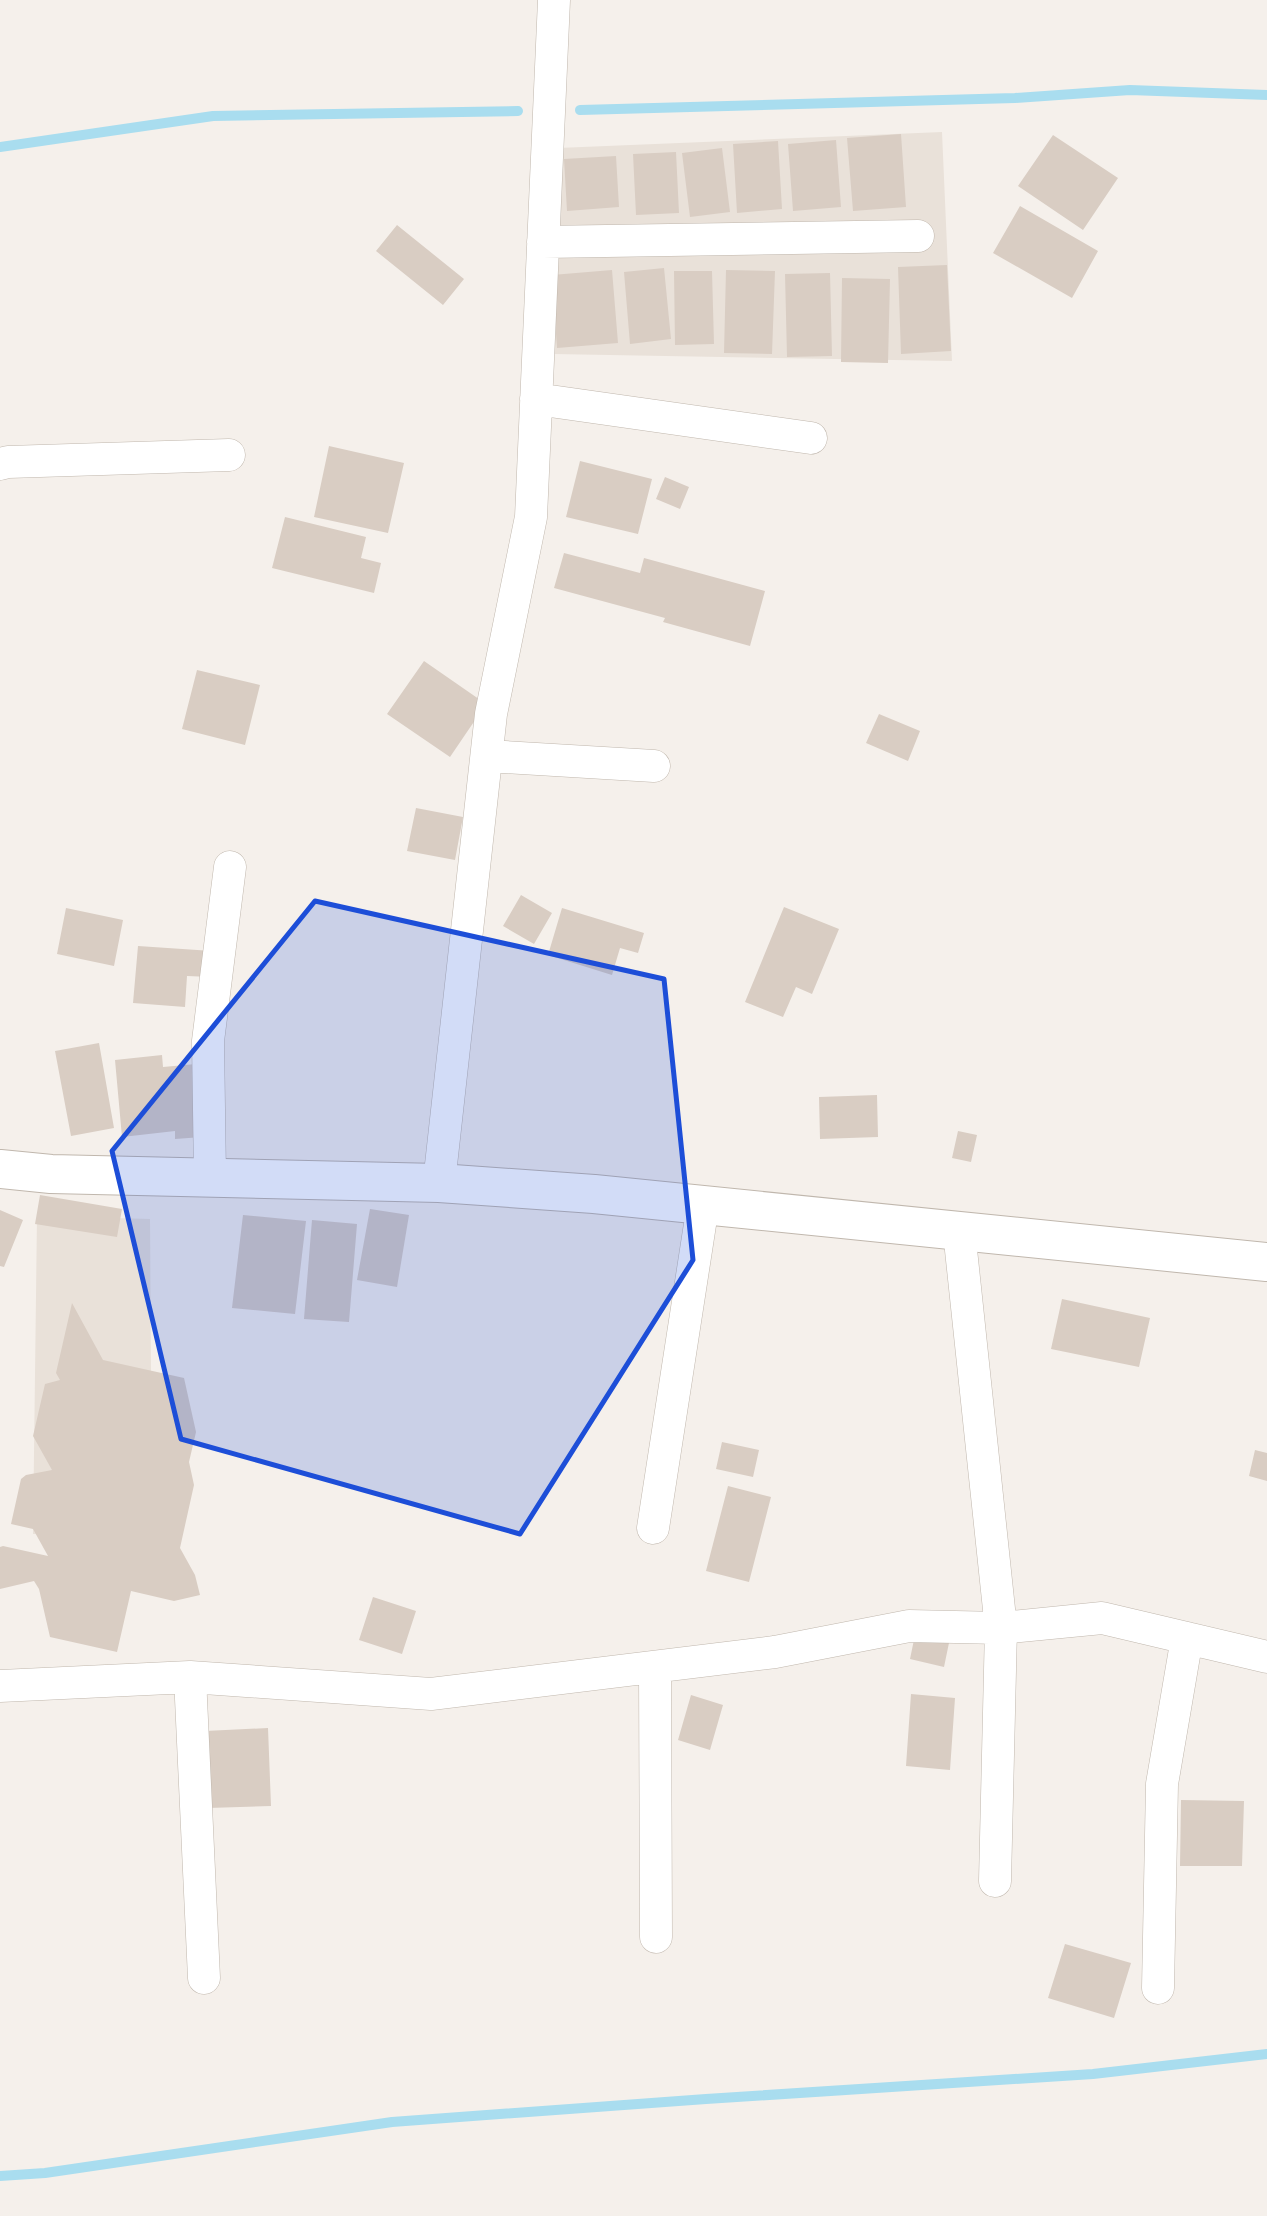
<svg xmlns="http://www.w3.org/2000/svg" width="1267" height="2216" viewBox="0 0 1267 2216" font-family="'Exo 2',sans-serif">
  <style>
    .residential { fill: #e9e1d9 }
    .lines { fill: none; stroke-linecap: round; stroke-linejoin: round }
    .stream { stroke: #a9ddef; stroke-width: 10 }
    .building { fill: #d9cdc3 }
    .minor-casing { stroke: #c0b7ad; stroke-width: 33 }
    .tertiary-casing { stroke: #c0b7ad; stroke-width: 40 }
    .minor { stroke: #fff; stroke-width: 32 }
    .tertiary { stroke: #fff; stroke-width: 38 }
    .marked { fill: #1d4ed8; fill-opacity: 0.2; stroke: #1d4ed8; stroke-width: 5; stroke-linejoin: round }
  </style>
  <rect width="100%" height="100%" fill="#f5f0eb"/>
  <!-- residential -->
  <path class="residential" d="M942,132L952,361L553,354L558,148Z
    M37,1216L150,1219L152,1536L33,1534Z"/>
  <g class="lines">
    <!-- stream -->
    <path class="stream" d="M580,110L1015,98L1130,90L1267,95
      M0,147L213,116L518,111
      M0,2176L45,2173L392,2122L706,2099L1093,2074L1267,2054"/>
  </g>
  <!-- building -->
  <path class="building" d="M901,134L906,207L853,211L847,138Z
    M1053,135L1118,178L1083,230L1018,186Z
    M836,140L841,207L793,211L788,144Z
    M778,141L782,209L737,213L733,144Z
    M722,148L730,212L690,217L682,153Z
    M676,152L679,213L636,215L633,154Z
    M616,156L619,207L567,211L564,159Z
    M1020,206L1098,251L1072,298L993,253Z
    M397,225L464,279L443,305L376,251Z
    M947,265L951,351L901,354L898,267Z
    M664,268L671,339L630,344L624,272Z
    M612,270L618,343L557,348L552,275Z
    M726,270L775,271L772,354L724,353Z
    M674,271H712L714,344L675,345Z
    M830,273L832,356L787,357L785,274Z
    M842,278L890,279L888,363L841,362Z
    M329,446L404,463L388,533L314,517Z
    M580,461L652,479L638,534L566,517Z
    M665,477L689,487L680,509L656,499Z
    M285,517L366,537L361,558L381,563L374,593L272,568Z
    M564,553L640,573L644,558L765,591L750,646L663,622L665,618L554,588Z
    M424,661L486,704L450,757L387,714Z
    M197,670L260,685L245,745L182,729Z
    M879,714L920,731L908,761L866,743Z
    M416,808L463,817L455,860L407,851Z
    M521,895L552,913L534,944L503,926Z
    M784,907L839,929L812,994L796,987L783,1017L745,1002Z
    M66,908L123,920L114,966L57,954Z
    M562,908L644,933L638,953L620,948L612,975L548,955Z
    M138,946L212,951L211,977L187,976L185,1007L133,1003Z
    M99,1043L114,1128L71,1136L55,1051Z
    M162,1055L163,1067L196,1064L202,1137L175,1139V1131L122,1137L115,1060Z
    M877,1095L878,1137L820,1139L819,1097Z
    M958,1131L977,1135L971,1162L952,1158Z
    M40,1195L122,1209L117,1237L35,1224Z
    M370,1209L409,1215L397,1287L357,1280Z
    M0,1210L23,1220L4,1267L0,1266Z
    M243,1215L306,1221L295,1314L232,1308Z
    M312,1220L357,1224L349,1322L304,1319Z
    M1062,1299L1150,1318L1139,1367L1051,1349Z
    M72,1303L103,1360L184,1378L196,1432L189,1462L194,1485L180,1548L195,1575L200,1595L174,1601L131,1591L117,1652L50,1637L39,1589L34,1581L0,1589V1547L3,1546L48,1556L33,1529L11,1524L21,1479L26,1475L52,1470L33,1436L45,1384L60,1380L56,1373Z
    M722,1442L759,1450L753,1477L716,1469Z
    M1255,1450L1267,1453V1481L1249,1476Z
    M728,1486L771,1497L749,1582L706,1571Z
    M373,1597L416,1611L402,1654L359,1640Z
    M916,1630L950,1638L944,1667L910,1659Z
    M911,1694L955,1698L950,1770L906,1766Z
    M691,1695L723,1705L710,1750L678,1740Z
    M268,1728L271,1806L208,1808L205,1731Z
    M1181,1800L1244,1801L1242,1866H1180Z
    M1065,1944L1131,1963L1114,2018L1048,1998Z"/>
  <g class="lines">
    <!-- minor casing -->
    <g class="minor-casing">
      <path id="minor" d="M543,242L918,236
        M536,399L811,438
        M0,464L8,462L229,455
        M487,756L654,766
        M210,1177L208,1041L230,867
        M439,1183L491,714L531,517L554,0
        M959,1231L1001,1628L995,1881
        M653,1528L703,1205
        M655,1667L656,1937
        M190,1677L204,1978
        M0,1686L190,1677L431,1694L775,1652L909,1626L1001,1628L1102,1618L1267,1657
        M1158,1988L1162,1784L1187,1638"/>
    </g>
    <!-- tertiary casing -->
    <g class="tertiary-casing">
      <path id="tertiary" d="M0,1169L51,1174L439,1183L594,1194L1267,1262"/>
    </g>
    <!-- minor -->
    <use href="#minor" class="minor"/>
    <!-- tertiary -->
    <use href="#tertiary" class="tertiary"/>
  </g>
  <!-- marked area -->
  <path class="marked" d="M315,901L664,979L693,1260L520,1534L181,1439L112,1151Z"/>
</svg>
